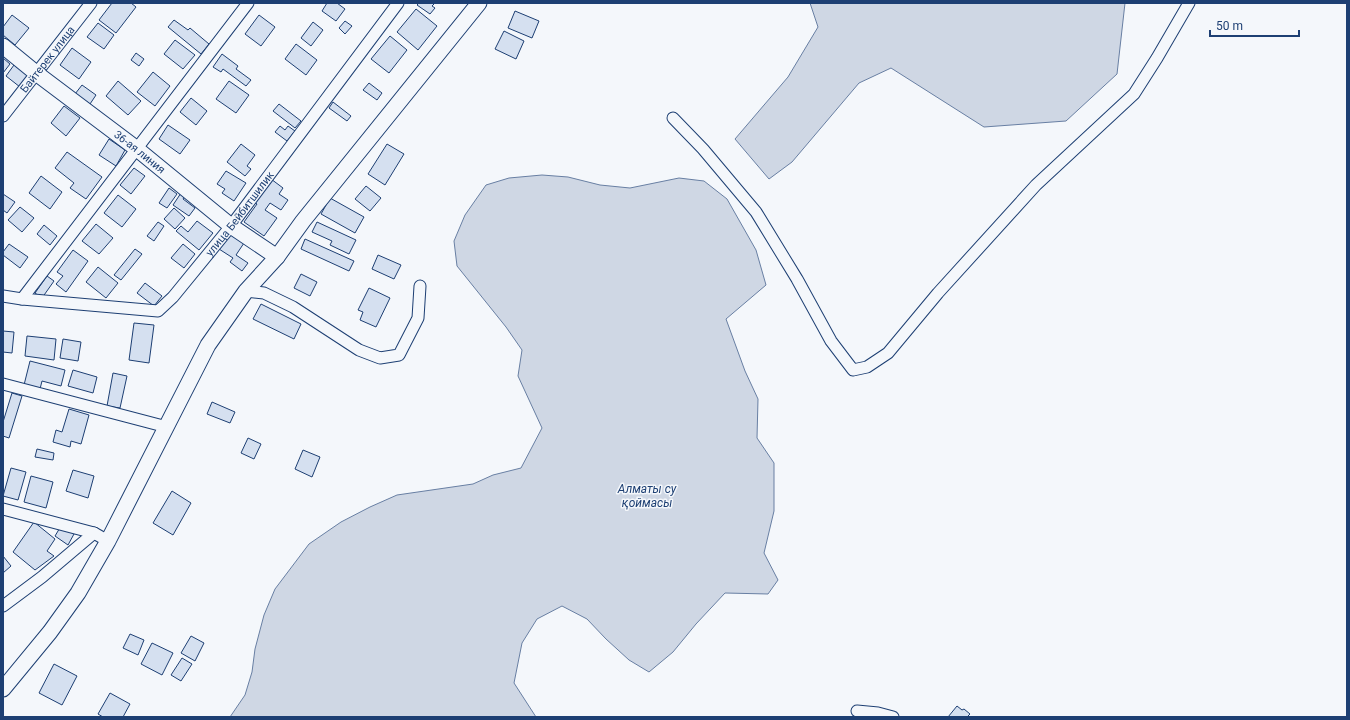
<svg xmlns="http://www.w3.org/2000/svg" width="1350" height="720" viewBox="0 0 1350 720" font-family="Roboto,sans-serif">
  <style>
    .water { fill: #cfd7e4; stroke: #687fa3 }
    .building { fill: #d5e0f0; stroke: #1d3f73 }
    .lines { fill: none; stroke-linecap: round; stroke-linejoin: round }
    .street-casing { stroke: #1d3f73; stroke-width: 13 }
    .secondary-casing { stroke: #1d3f73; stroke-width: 17 }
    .street { stroke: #f4f7fb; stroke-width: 11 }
    .secondary { stroke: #f4f7fb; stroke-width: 15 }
    .labels { text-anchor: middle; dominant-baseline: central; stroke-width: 3; stroke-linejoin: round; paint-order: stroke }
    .street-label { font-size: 11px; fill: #1d3f73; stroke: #f4f7fb }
    .water-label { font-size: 12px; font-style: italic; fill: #1d3f73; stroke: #f4f7fb }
  </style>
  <rect width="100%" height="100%" fill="#f4f7fb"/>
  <!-- water -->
  <path class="water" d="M810,3H1125L1117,74L1066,121L984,127L891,68L859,83L792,162L769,179L735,139L788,77L818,27Z
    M542,175L568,177L600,185L630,188L679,178L704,181L727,199L756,250L766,285L726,319L745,371L758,399L757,438L774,463V511L764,553L778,580L768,594L725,593L696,624L673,652L649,672L629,660L606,639L587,619L562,606L537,619L522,643L514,683L536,717H230L245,695L252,672L255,649L264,615L275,589L309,544L341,522L370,507L397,495L473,484L493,475L521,468L542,428L518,376L522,350L506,327L457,266L454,241L465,215L486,185L509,178Z"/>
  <!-- building -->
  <path class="building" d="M112,3H131L136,7L116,33L99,20Z
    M327,3H337L345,9L336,21L322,11Z
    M419,3H435L432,6L435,8L430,14L417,5Z
    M416,9L437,26L418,50L397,32Z
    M515,11L539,21L532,38L508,28Z
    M12,15L29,28L15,45L3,35V27Z
    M259,15L275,27L261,46L245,34Z
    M174,20L188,30L190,28L209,44L201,54L168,27Z
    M345,21L352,26L345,34L339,28Z
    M313,22L323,30L311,46L301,38Z
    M98,23L114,35L104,49L87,37Z
    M504,31L524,41L516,59L495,49Z
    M390,36L407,50L389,73L371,59Z
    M175,40L195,55L183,69L164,54Z
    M296,44L317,60L306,75L285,59Z
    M72,48L91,62L79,79L60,65Z
    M136,53L144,59L139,66L131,60Z
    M222,54L238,66L236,69L251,80L246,86L223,69L221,72L213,67Z
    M3,58L10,64L3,73Z
    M14,65L29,76L20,87L6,76Z
    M153,72L170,86L155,106L137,92Z
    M118,81L141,101L128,115L106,96Z
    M229,81L249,95L236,113L216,99Z
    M369,83L382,93L377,100L363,90Z
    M82,85L96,95L90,104L75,94Z
    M191,98L207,111L196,125L180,112Z
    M333,102L351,116L347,121L329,108Z
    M279,104L301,121L295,128L273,111Z
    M64,106L80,118L66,136L51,123Z
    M168,125L190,140L180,154L159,139Z
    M280,126L285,130L288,126L295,131L287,141L275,132Z
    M109,139L125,150L116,166L99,155Z
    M241,144L255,155L247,166L251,169L245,176L227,162Z
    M387,144L404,154L385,185L368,174Z
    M67,152L102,177L86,199L70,188L74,183L55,168Z
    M134,168L145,176L131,194L120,185Z
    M226,171L246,183L234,201L222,193L225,189L217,184Z
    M41,176L62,192L50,209L29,193Z
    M271,179L283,188L279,194L288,200L281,210L270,203L265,210L277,218L264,236L244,222L257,204L254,202Z
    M366,186L381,198L370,211L355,199Z
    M169,188L177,194L167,208L159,203Z
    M181,193L185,196L183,199L195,208L189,216L173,205Z
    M3,194L15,202L7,213L3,210Z
    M118,195L136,209L122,227L104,213Z
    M330,198L364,217L355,233L321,214Z
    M20,207L34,218L22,232L8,220Z
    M174,208L185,218L175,229L164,219Z
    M197,221L213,233L199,250L176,231L181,226L188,232Z
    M158,222L164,226L154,241L147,236Z
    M317,222L356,240L349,254L330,245L332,241L312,232Z
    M96,224L113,238L99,254L82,241Z
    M44,225L57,236L50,245L37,234Z
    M230,234L244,243L236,255L248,263L242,271L230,262L233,258L219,249Z
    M305,239L354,261L349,271L301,249Z
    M9,244L28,257L20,268L3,255V252Z
    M183,244L195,254L184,268L171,258Z
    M135,249L142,254L121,280L114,275Z
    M73,250L88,261L66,292L56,284L63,276L57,272Z
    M378,255L401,265L394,279L372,269Z
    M98,267L118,283L106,298L86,282Z
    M301,274L317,282L310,296L294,288Z
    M47,276L54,281L42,298L35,293Z
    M145,283L162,296L154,306L137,293Z
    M369,288L390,298L376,327L360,320L363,312L358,310Z
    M261,304L301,324L294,339L253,319Z
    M134,323L154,325L149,363L129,360Z
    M3,331L14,332L12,353L3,352Z
    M27,336L56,339L54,360L25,356Z
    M63,339L81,342L78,361L60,358Z
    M30,361L65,370L61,386L42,381L40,389L24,385Z
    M73,370L97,377L93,393L68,386Z
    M113,373L127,376L120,408L107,406Z
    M12,393L22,396L9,438L3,436V422Z
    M212,402L235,412L230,423L207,414Z
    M69,409L89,415L81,444L71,441L70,447L53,442L56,430L62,432Z
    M248,438L261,444L254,459L241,453Z
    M37,449L54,453L53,460L35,457Z
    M303,450L320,457L312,477L295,469Z
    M11,468L26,472L18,500L3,496Z
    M73,470L94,476L88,498L66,491Z
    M31,476L53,482L46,508L24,502Z
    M172,491L191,503L173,535L153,523Z
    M34,522L55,539L47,551L54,556L35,570L13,552Z
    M61,526L74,534L68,545L55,536Z
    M3,556L11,566L3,573Z
    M130,634L144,640L138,655L123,648Z
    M191,636L204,643L195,661L181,653Z
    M152,643L173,653L162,675L141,664Z
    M182,658L192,664L181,681L171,675Z
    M54,664L77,676L62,705L39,693Z
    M110,693L130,704L123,717H103L98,714Z
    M957,706L962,710L964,709L970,714L967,717H948Z"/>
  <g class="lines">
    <!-- street casing -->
    <g class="street-casing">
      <g id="street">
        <path id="s1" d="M3,116L91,3"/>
        <path d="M673,118L703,149L756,212L797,279L831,341L853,370L867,367L888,353L938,293L1036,185L1134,94L1157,58L1189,3"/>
        <path d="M246,291L264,293L293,307L359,350L380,358L399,355L418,318L420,286"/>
        <path id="s2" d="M3,296L22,299L158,311L173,297L231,226L398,3"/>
        <path d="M22,299L248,3"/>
        <path d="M3,384L167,427"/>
        <path d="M3,509L94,533L108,541"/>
        <path d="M3,606L42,577L94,533"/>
        <path d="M857,711L878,713L893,717"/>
      </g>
    </g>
    <!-- secondary casing -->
    <g class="secondary-casing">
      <g id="secondary">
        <path id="s3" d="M3,46L36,73L137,149L231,226L277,257"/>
        <path d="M3,689L50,632L78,593L108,541L208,345L246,291L277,257L303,221L479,3"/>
      </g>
    </g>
    <!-- street -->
    <use href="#street" class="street"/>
    <!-- secondary -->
    <use href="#secondary" class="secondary"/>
  </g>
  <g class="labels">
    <!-- street labels -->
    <g class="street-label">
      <text stroke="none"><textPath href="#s1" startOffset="72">Байтерек улица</textPath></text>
      <text stroke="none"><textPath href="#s3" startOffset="173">36-ая линия</textPath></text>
      <text stroke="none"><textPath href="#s2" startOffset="283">улица Бейбитшилик</textPath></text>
    </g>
    <!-- water labels -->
    <g class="water-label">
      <text x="647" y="489">Алматы су<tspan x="647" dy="14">қоймасы</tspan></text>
    </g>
  </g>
  <!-- border -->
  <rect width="1350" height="720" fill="none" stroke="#1d3f73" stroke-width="8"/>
  <!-- scale -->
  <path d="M1210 30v6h89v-6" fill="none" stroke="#1d3f73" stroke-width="2"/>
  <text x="1216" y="30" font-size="12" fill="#1d3f73" stroke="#f4f7fb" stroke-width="3" paint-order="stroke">50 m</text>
</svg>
